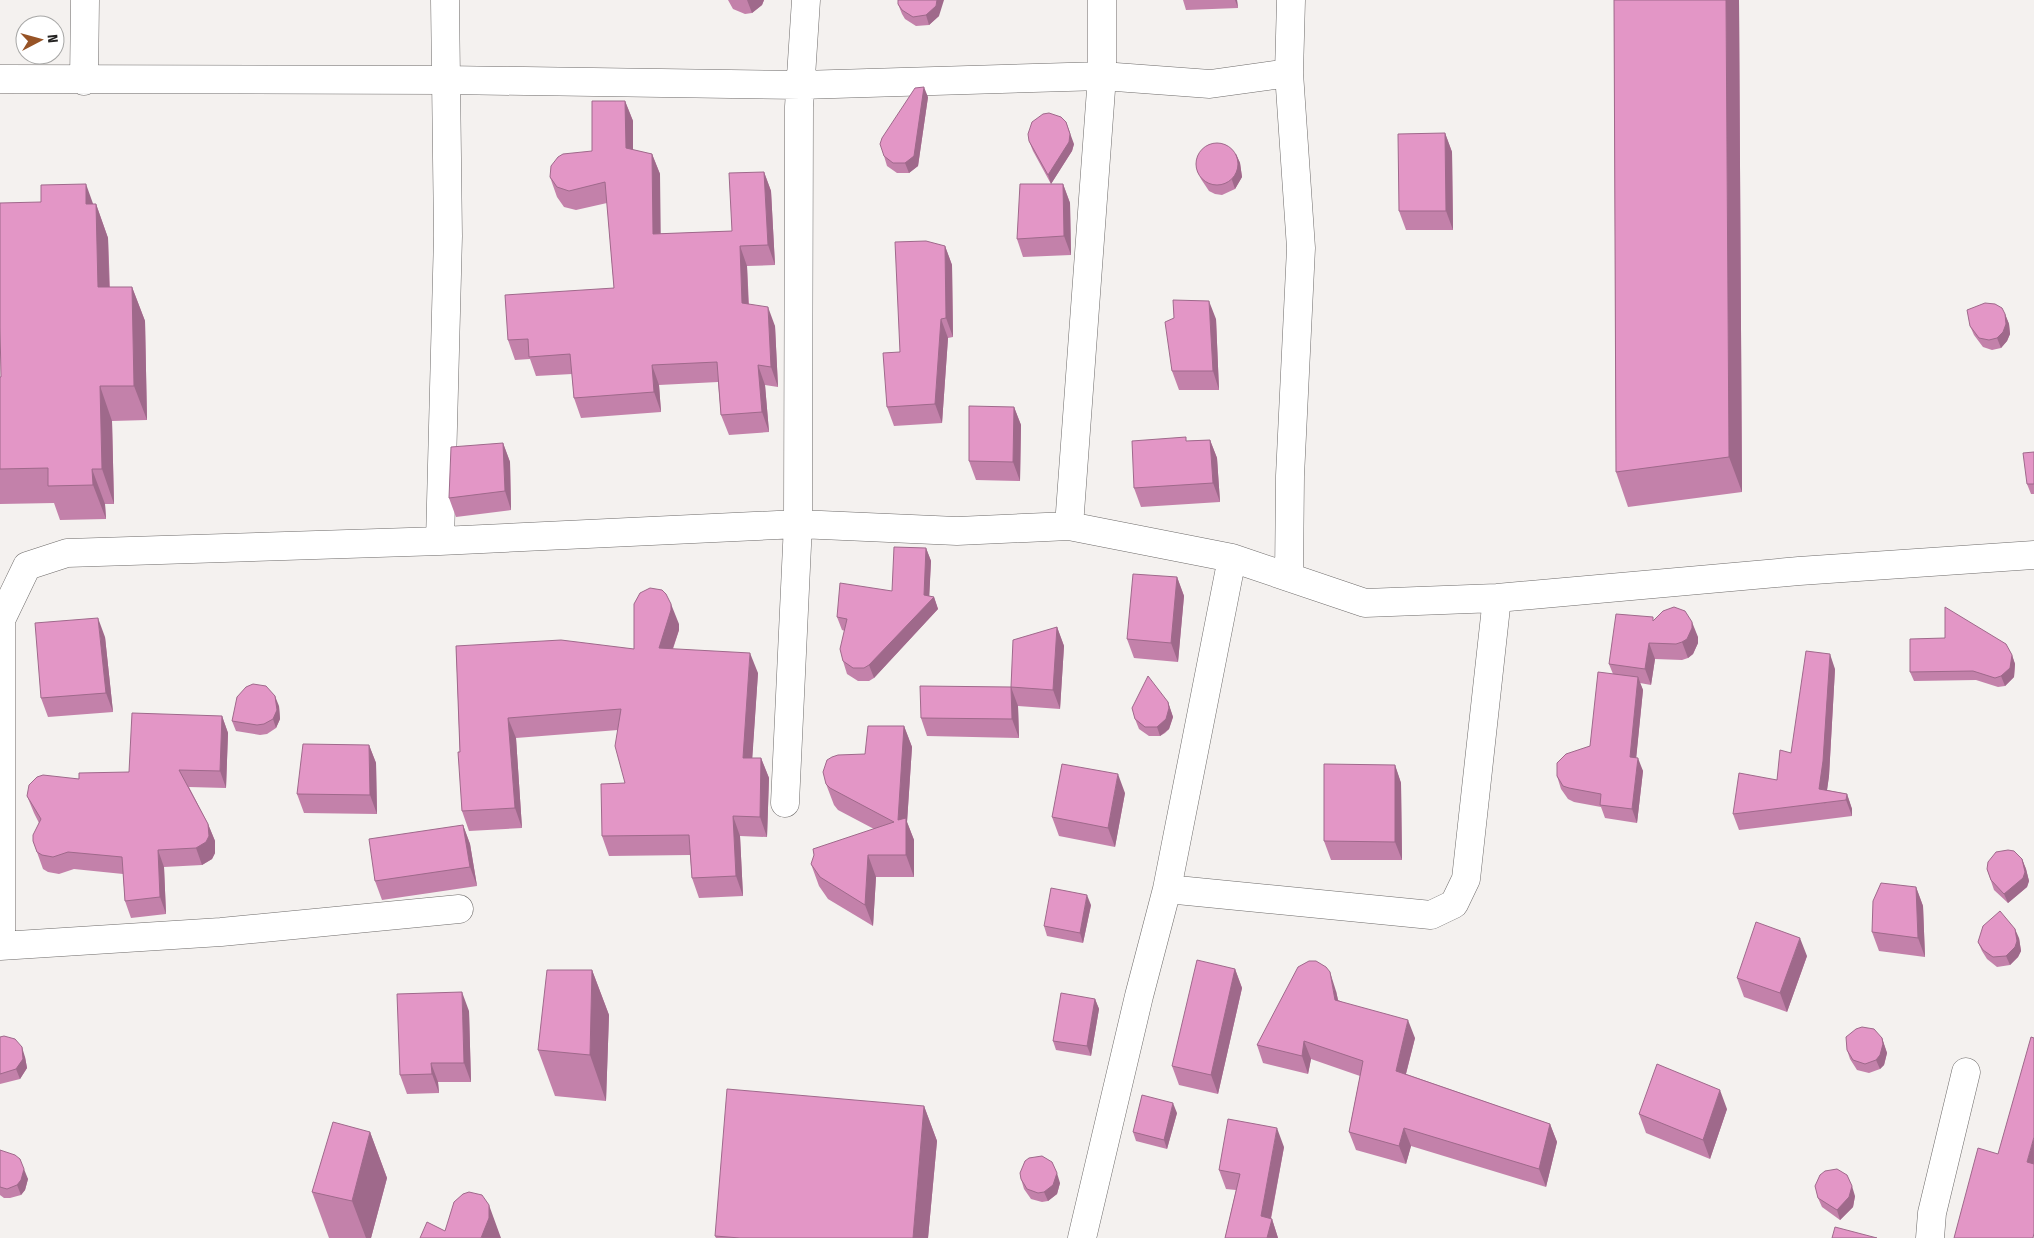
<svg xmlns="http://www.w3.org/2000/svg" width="2034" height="1238" viewBox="0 0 2034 1238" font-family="'Fira Sans Condensed',sans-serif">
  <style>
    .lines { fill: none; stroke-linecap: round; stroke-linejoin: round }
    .minor-casing { stroke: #6e6b6a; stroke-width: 29 }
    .minor { stroke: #fff; stroke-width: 28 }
    .wall { fill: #c381aa }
    .shaded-wall { fill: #9f698b }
    .building { fill: #e396c6; stroke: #9f698b }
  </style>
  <rect width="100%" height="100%" fill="#f4f1ef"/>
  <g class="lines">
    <!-- minor casing -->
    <g class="minor-casing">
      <path id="minor" d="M0,79L446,80L801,85L1102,76L1210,84L1289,73L1291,0
        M84,81L85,0
        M1069,526L1102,76V0
        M440,541L448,236L445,0
        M1289,577L1290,476L1301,248L1289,73
        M785,803L798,524L799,107L806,0
        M1167,889L1431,915L1454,904L1466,879L1497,598
        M0,946L221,932L459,909
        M1,946V620L27,566L67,553L440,541L798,524L957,531L1069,526L1232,558
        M1082,1238L1139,996L1167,889L1232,558L1365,603L1497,598L1799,571L2034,555
        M1930,1238L1932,1213L1966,1072"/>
    </g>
    <!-- minor -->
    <use href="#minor" class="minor"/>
  </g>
  <!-- wall -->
  <path class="wall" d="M728,0H764L762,5L752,13L745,14L733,9Z
    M1183,0H1237L1238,8L1186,10Z
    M1614,0H1739L1742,492L1628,507L1616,472Z
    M898,4L939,16L929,25L916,26L905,19L902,14Z
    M928,97L918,166L909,173H897L887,166L884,156Z
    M625,101L633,121V150L652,154L660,174V234L732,231L764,172L771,191L775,265L747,266L749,304L775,326L778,387L765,385L769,432L729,435L721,415L718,382L659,385L661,412L581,418L574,398L572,374L536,376L530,359L515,360L508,340L614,288L607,203L576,210L564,207L557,197L550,177L592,151Z
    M1445,133L1452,152L1453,230H1406L1399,211Z
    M1029,141L1074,144L1072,151L1051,184H1063L1070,203L1071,255L1023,257L1017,239L1051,184L1033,151Z
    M1236,154L1240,163L1242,177L1235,189L1222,195L1215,194L1209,191L1201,179L1197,170Z
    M93,204H96L108,238L110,287H132L145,321L147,420L112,421L114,504H105L106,519L60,520L54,503L0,504V377H1Z
    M945,246L952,265L953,337L948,338L942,423L894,426L887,407L900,352Z
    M2005,314L2009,324L2010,334L2007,341L2001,348L1992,350L1983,347L1974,335L1970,326Z
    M1174,318L1216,319L1219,390H1179L1172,371Z
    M1014,407L1021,425L1020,481L976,480L969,461Z
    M1210,440L1217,458L1220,502L1141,507L1134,488L1187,441Z
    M503,443L510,462L511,510L456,517L449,498Z
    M2034,452V494H2031L2027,484Z
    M926,548L931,561L929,596L934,597L938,609L874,678L869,681H858L847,674L843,661L845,631L842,630L837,617L892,591Z
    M1177,577L1184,596L1178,662L1134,658L1127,639Z
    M1654,620L1698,637V643L1693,654L1688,658L1682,660L1655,659L1651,685L1640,683L1643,690L1636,758L1643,771L1637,823L1605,818L1601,807L1574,802L1568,799L1561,789L1557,776L1590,746L1613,674L1609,664Z
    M679,624V630L673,649L758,673L752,758H761L769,778L767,837L740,836L743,896L699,898L692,878L690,855L609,856L602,836L625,783L618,730L516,738L522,828L469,831L462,811L456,646L634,649Z
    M1057,627L1064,646L1060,709L1018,706L1019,738L927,736L921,718L1011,687Z
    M105,637L113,712L48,717L41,698Z
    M2012,655L2015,664L2014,677L2005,686L1998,687L1976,680L1914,681L1910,672Z
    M1835,669L1829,776L1827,790L1847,794L1852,809V816L1739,830L1733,814L1777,780Z
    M1168,702L1173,717L1169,729L1165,733L1160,736H1149L1139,729L1135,719Z
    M279,706L280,719L276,728L267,734L260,735L236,731L232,721Z
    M222,716L228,733L226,788L189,787L208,824L215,841V853L212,859L202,865L164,867L166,914L131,918L125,901L123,874L74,869L59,874L48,872L43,869L33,841L39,823L34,813L27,796L79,779L129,772Z
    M904,726L912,747L907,822L914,840V877H876L873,926L828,899L819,886L811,864L874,829L838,810L834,805L826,784Z
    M369,745L376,763L377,814L304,813L297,794Z
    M1395,765L1401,783L1402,860H1331L1324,841Z
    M1125,793L1115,847L1059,836L1052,817Z
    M463,825L470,844L477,886L382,900L375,881Z
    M2022,859L2026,869L2029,881L2027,887L2008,903L1994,890L1987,869Z
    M1916,887L1923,906L1925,957L1879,951L1872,932Z
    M1091,905L1083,943L1047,936L1044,926Z
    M2019,938L2021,951L2018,957L2010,965L1997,967L1987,959L1982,951L1978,942Z
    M1807,956L1787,1012L1744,997L1737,978Z
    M1235,969L1242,988L1218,1094L1179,1085L1172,1066Z
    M592,970L609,1015L606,1101L555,1096L538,1050Z
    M1336,991L1338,1000L1415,1038L1406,1074L1550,1124L1557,1142L1546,1187L1411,1146L1406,1164L1356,1150L1349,1132L1360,1076L1311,1059L1308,1074L1263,1063L1257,1045Z
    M1095,999L1099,1009L1091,1056L1056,1050L1053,1041Z
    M469,1011L471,1082H438L439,1093L407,1094L400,1075Z
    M0,1037L25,1057L27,1068L20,1079L0,1084Z
    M1882,1038L1887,1053L1884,1065L1880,1069L1869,1073L1857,1070L1850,1059L1847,1050Z
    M924,1106L937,1141L928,1238H716L715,1236Z
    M1727,1109L1710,1159L1646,1133L1639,1114Z
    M1177,1113L1167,1149L1136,1141L1133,1132Z
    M370,1132L387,1178L371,1238H329L312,1192Z
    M1284,1147L1271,1219H1272L1278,1238H1225L1236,1190L1226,1189L1219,1170Z
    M0,1150L28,1179L25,1190L21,1195L10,1198H4L0,1195Z
    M1021,1179L1060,1183L1057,1194L1048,1201L1042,1202L1031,1199L1024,1189Z
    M1855,1196L1853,1207L1840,1220L1822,1207L1818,1198Z"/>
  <!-- shaded-wall -->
  <path class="shaded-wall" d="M747,0H764L762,5L752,13Z
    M937,0H944L939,16L929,25L926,15Z
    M1235,0H1237L1238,8Z
    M1726,0H1739L1742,492L1729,457Z
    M924,87L928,97L918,166L909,173L905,163Z
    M625,101L633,121V168L626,148Z
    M1066,122L1074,144L1072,151L1051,184L1048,175Z
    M1445,133L1452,152L1453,230L1446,211Z
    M652,154L660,174L661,254L653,234Z
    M1236,154L1240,163L1242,177L1235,189L1232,180Z
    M764,172L771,191L775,265L768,245Z
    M86,184L96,212V204L108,238L110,322L98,287L86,204Z
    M1063,184L1070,203L1071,255L1064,236Z
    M740,246L747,266L749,323L742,303Z
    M945,246L952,265L953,337L946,318Z
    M132,287L145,321L147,420L134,386Z
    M1209,301L1216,319L1219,390L1213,371Z
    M768,307L775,326L778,387L771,367Z
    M2005,314L2009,324L2010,334L2007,341L2001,348L1997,338Z
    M941,319L948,338L942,423L935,404Z
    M652,365L659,385L661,412L654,392Z
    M758,365L765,385L769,432L762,412Z
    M100,386L112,421L114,504L102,469Z
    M1014,407L1021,425L1020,481L1013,462Z
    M1210,440L1217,458L1220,502L1213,483Z
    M503,443L510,462L511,510L505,491Z
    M92,469L105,504L106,519L93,485Z
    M926,548L931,561L929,602L934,597L938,609L874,678L869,665L924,595Z
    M1177,577L1184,596L1178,662L1171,643Z
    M671,604L679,624V630L666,668L659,648Z
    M98,618L105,637L113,712L106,693Z
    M1692,622L1698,637V643L1693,654L1688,658L1682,642Z
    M1057,627L1064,646L1060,709L1053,690Z
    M1649,643L1655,659L1651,685L1645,669Z
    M750,653L758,673L751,778L743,758Z
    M1830,654L1835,669L1829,776L1825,804L1819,789Z
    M2012,655L2015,664L2014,677L2005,686L2001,676Z
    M1638,677L1643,690L1635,770L1630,757Z
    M1011,687L1018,706L1019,738L1012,719Z
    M275,696L279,706L280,719L276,728L273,719Z
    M1168,702L1173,717L1169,729L1160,736L1157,727Z
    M222,716L228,733L226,788L220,771Z
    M508,718L516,738L522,828L515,808Z
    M904,726L912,747L907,822L914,840V877L906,855L898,820Z
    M369,745L376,763L377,814L370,795Z
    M761,758L769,778L767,837L760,817Z
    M1638,758L1643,771L1637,823L1632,809Z
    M1395,765L1401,783L1402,860L1395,842Z
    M1118,774L1125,793L1115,847L1108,828Z
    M1847,794L1852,809V816L1846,800Z
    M733,816L740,836L743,896L736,876Z
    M208,824L215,841V853L212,859L202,865L196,848Z
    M463,825L470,844L477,886L470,867Z
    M158,850L164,867L166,914L160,897Z
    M868,855L876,877L873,926L865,905Z
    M2022,859L2026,869L2029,881L2027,887L2008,903L2004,894Z
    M1916,887L1923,906L1925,957L1918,938Z
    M1087,895L1091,905L1083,943L1080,933Z
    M2015,929L2019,938L2021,951L2018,957L2010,965L2006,956Z
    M1800,938L1807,956L1787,1012L1780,993Z
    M1235,969L1242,988L1218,1094L1211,1075Z
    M592,970L609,1015L606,1101L590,1055Z
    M1330,972L1336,991L1342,1018L1335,1000Z
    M462,992L469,1011L471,1082L464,1063Z
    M1095,999L1099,1009L1091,1056L1087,1046Z
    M1408,1020L1415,1038L1402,1089L1396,1071Z
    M1882,1038L1887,1053L1884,1065L1880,1069L1876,1060Z
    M1304,1041L1311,1059L1308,1074L1302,1056Z
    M22,1047L25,1057L27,1068L20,1079L16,1069Z
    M431,1063L438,1082L439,1093L432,1074Z
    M1720,1090L1727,1109L1710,1159L1703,1140Z
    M1173,1103L1177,1113L1167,1149L1164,1140Z
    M924,1106L937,1141L928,1238H913Z
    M1550,1124L1557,1142L1546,1187L1539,1169Z
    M1277,1128L1284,1147L1268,1233L1272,1219L1278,1238H1267L1261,1216Z
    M1404,1128L1411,1146L1406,1164L1399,1146Z
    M370,1132L387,1178L371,1238H366L352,1201Z
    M2034,1137V1180L2027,1162Z
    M24,1169L28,1179L25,1190L21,1195L17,1185Z
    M1057,1173L1060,1183L1057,1194L1048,1201L1044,1192Z
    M1852,1186L1855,1196L1853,1207L1840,1220L1837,1210Z
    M489,1205L501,1238H481Z"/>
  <!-- building -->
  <path class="building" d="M898,0H937L936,6L926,15L913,17L902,10L898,4Z
    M1614,0H1726L1729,457L1616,472Z
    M924,87L914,156L905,163H893L884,156L880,144L882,138L915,88Z
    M592,101H625L626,148L652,154L653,234L732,231L729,173L764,172L768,245L740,246L742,303L768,307L771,367L758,365L762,412L721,415L717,362L652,365L654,392L574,398L570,354L529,357L528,339L508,340L505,295L614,288L605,182L569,191L557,187L550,177L551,166L558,157L563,154L592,151Z
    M1049,113L1061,117L1066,122L1070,134L1069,142L1048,175L1029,141L1028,134L1032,122L1043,114Z
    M1445,133L1446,211H1399L1398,134Z
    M1196 164a21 21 0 1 1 42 0a21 21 0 1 1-42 0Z
    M86,184V204H96L98,287H132L134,386H100L102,469H92L93,485L48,486V468L0,469V377H1L0,328V203L41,202V185Z
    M1020,184H1063L1064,236L1017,239Z
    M926,241L945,246L946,318L941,319L935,404L887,407L883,353L900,352L895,242Z
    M1173,300L1209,301L1213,371H1172L1165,322L1174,318Z
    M1985,303L1995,304L2002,308L2005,314L2006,324L2003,332L1997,338L1989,340L1979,338L1970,326L1967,310Z
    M969,406L1014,407L1013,462L969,461Z
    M1186,437V441L1210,440L1213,483L1134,488L1132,441Z
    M503,443L505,491L449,498L451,447Z
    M2034,452V484H2027L2023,453Z
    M894,547L926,548L924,595L934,597L869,665L864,668H853L843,661L840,649L847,619L837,617L840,583L892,591Z
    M1133,574L1177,577L1171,643L1127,639Z
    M650,588L662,590L666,594L671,604V610L659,648L750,653L743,758H761L760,817L733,816L736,876L692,878L689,835L602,836L601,784L625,783L615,746L621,709L508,718L515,808L462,811L458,752H460L456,646L561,640L634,649V604L640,593Z
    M1674,607L1685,611L1692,622V628L1687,639L1682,642L1676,644L1649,643L1645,669L1609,664L1616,614L1653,617V621L1663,611Z
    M1945,607L2006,644L2012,655L2010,668L2001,676L1995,678L1973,671L1910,672V639L1945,638Z
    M98,618L106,693L41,698L35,623Z
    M1057,627L1053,690L1011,687L1013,640Z
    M1806,651L1830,654L1823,761L1819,789L1847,794L1846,800L1733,814L1739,773L1777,780L1780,750L1791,753Z
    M1598,672L1638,677L1630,757L1638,758L1632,809L1600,805L1601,794L1569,788L1563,786L1557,776V763L1566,754L1590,746Z
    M1148,676L1168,702L1169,708L1166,719L1157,727H1145L1135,719L1132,708Z
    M253,684L266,686L275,696L277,710L273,719L264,724L257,725L232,721L237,697L246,687Z
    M920,686L1011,687L1012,719L921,718Z
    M132,713L222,716L220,771L179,770L208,824L209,836L206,842L196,848L158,850L160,897L125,901L122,857L68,852L53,857L42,855L37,852L33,841V835L41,819L27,796L29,785L37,777L43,775L79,779V773L129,772Z
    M868,726H904L898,820L906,818V855H868L865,905L820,877L811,864L814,855L813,849L894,822L830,788L826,784L823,772L827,760L832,757L838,755L865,754Z
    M303,744L369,745L370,795L297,794Z
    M1062,764L1118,774L1108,828L1052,817Z
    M1324,764L1395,765V842L1324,841Z
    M463,825L470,867L375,881L369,839Z
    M2008,850L2014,851L2022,859L2025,872L2023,878L2004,894L1991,880L1987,869L1988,862L1996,852Z
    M1881,883L1916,887L1918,938L1872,932L1873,901Z
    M1051,888L1087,895L1080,933L1044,926Z
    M2000,911L2015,929L2017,941L2015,947L2006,956L1993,957L1983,950L1978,942L1983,926Z
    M1756,922L1800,938L1780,993L1737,978Z
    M1197,960L1235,969L1211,1075L1172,1066Z
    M1309,961H1316L1326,967L1330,972L1335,1000L1408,1020L1396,1071L1550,1124L1539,1169L1404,1128L1399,1146L1349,1132L1363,1061L1304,1041L1302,1056L1257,1045L1298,967Z
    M547,970H592L590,1055L538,1050Z
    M462,992L464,1063H431L432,1074L400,1075L397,994Z
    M1061,993L1095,999L1087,1046L1053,1041Z
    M1862,1027L1874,1029L1882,1038L1883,1044L1880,1055L1876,1060L1865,1064L1853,1060L1847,1050L1846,1037L1856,1029Z
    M4,1036L15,1039L22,1047L23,1059L16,1069L0,1074V1037Z
    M2031,1037L2034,1038V1137L2027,1162L2034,1164V1233L2033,1238H1954L1978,1148L1998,1154Z
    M1657,1064L1720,1090L1703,1140L1639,1114Z
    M727,1089L924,1106L913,1238H740L715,1236Z
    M1142,1095L1173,1103L1164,1140L1133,1132Z
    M1228,1119L1277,1128L1261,1216L1272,1219L1267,1238H1225L1240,1174L1219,1170Z
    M333,1122L370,1132L352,1201L312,1192Z
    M0,1150L15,1155L20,1159L24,1169L21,1180L17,1185L7,1189L0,1187Z
    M1042,1156L1052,1162L1057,1173L1053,1185L1044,1192L1038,1193L1027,1189L1021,1179L1020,1173L1025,1161L1029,1158Z
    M1837,1169L1847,1175L1852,1186L1849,1197L1837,1210L1818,1198L1815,1186L1820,1175L1825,1171Z
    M469,1192L482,1195L489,1205V1218L481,1238H420L427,1222L445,1231L454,1202L463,1194Z
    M1835,1227L1877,1238H1832Z"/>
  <!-- north arrow -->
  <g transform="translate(40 40) rotate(84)"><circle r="24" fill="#ffffff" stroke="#a7a7a6"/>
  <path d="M0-4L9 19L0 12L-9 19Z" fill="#975326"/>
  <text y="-8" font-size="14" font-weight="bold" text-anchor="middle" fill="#232221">N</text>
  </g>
</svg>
